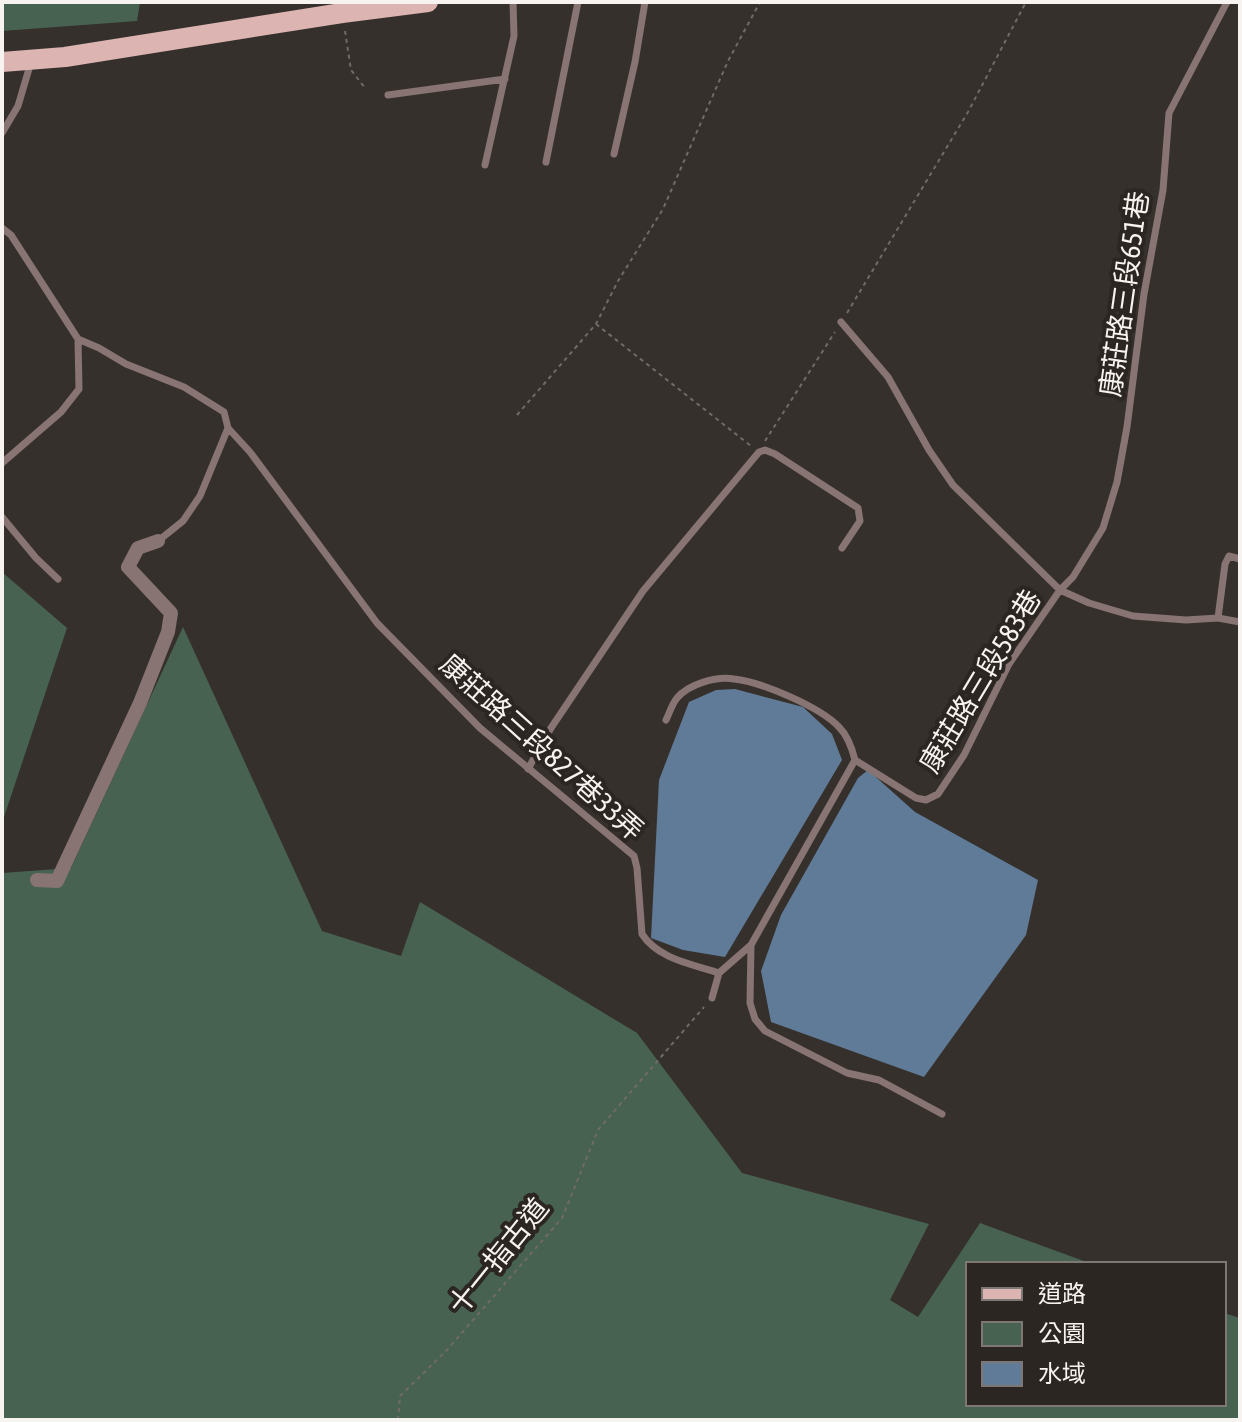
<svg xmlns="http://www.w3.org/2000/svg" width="1242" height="1422" viewBox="0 0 1242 1422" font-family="'Asap Condensed','Noto Sans TC',sans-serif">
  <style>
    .green { fill: #486251 }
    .water { fill: #5f7b97 }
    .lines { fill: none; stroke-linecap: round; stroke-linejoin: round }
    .path { stroke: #706b67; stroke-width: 2; stroke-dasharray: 4 4; stroke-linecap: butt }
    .service { stroke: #877473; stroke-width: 7 }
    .minor { stroke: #877473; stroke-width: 14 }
    .primary { stroke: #dcb5b3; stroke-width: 20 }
    .labels { text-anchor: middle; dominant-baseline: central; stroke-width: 8; stroke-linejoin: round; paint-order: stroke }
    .street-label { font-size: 28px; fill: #f7f3f0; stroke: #2c2622 }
  </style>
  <rect width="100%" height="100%" fill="#36302c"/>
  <!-- green -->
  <path class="green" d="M2,2H140L137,21L2,31Z
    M2,572L67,628L2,823Z
    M183,627L322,931L401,956L420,902L637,1033L742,1173L929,1224L890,1300L918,1317L980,1223L1092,1264H968V1404H1224V1313L1240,1318V1420H2V873L71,868Z"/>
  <!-- water -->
  <path class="water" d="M735,689L803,707L832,734L842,760L725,957L683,950L651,938L659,780L689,702L716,690Z
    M868,770L915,812L1038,880L1026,935L924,1077L771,1022L761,971L781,915L858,778Z"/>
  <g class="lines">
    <!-- path -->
    <path class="path" d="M345,31L351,70L365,88
      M847,313L968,112L1026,2
      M596,324L751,446
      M517,415L596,324L618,281L663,209L728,61L760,2
      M765,441L835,332
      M398,1420L400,1396L446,1351L562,1218L598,1130L704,1007"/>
    <!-- service -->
    <path class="service" d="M388,95L505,79
      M2,133L18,106L31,62
      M614,154L635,62L645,2
      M546,162L578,2
      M485,165L514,36L513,2
      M2,228L11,235L78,339L99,348L126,364L184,387L224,412L228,428L250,452L377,623L480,728L634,856L637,868L642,934C658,959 692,964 719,973
      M841,322L888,377L929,450L953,485L1060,590L1089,603L1133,616L1186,620L1218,618L1225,564L1229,556L1240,559
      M2,463L61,412L79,389L78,339
      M2,517L36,558L58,579
      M158,541L183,521L200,496L228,428
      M1218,618L1240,622
      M666,720C669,714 672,704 677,698C689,684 716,676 734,679C762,682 820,707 839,727C848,736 852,748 855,760
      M855,760L916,798L926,800L938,794L964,755L1009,664L1060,590L1073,577L1103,528L1117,482L1127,427L1144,294L1163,190L1169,113L1227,2
      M855,760L751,945L750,1003L755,1019L765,1031L847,1073L879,1080L942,1114
      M528,769L551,728L643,591L759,452L765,450L775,454L858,508L860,521L842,548
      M712,998L719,973L751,945"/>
    <!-- minor -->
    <path class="minor" d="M37,880L57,881L140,703L168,632L171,613L128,567L138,548L158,541"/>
    <!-- primary -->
    <path class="primary" d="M2,62L65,57L342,13L428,2"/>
  </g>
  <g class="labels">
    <!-- street labels -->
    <g class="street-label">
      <text transform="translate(1124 294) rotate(-82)">康莊路三段651巷</text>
      <text transform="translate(980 681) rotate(-59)">康莊路三段583巷</text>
      <text transform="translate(542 747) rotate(42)">康莊路三段827巷33弄</text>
      <text transform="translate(498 1256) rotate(-51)">十一指古道</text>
    </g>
  </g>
  <!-- border -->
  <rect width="1242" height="1422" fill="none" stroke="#f7f3f0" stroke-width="8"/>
  <!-- legend -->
  <rect x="966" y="1262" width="260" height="144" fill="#2c2622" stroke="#7d7874" stroke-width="2"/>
  <rect x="982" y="1288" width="40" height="12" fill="#dcb5b3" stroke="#7d7874" stroke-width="2"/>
  <text x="1038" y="1302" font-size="24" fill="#f7f3f0">道路</text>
  <rect x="982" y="1322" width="40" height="24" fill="#486251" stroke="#7d7874" stroke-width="2"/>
  <text x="1038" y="1342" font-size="24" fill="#f7f3f0">公園</text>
  <rect x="982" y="1362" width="40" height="24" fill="#5f7b97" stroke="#7d7874" stroke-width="2"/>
  <text x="1038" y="1382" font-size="24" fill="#f7f3f0">水域</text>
</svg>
